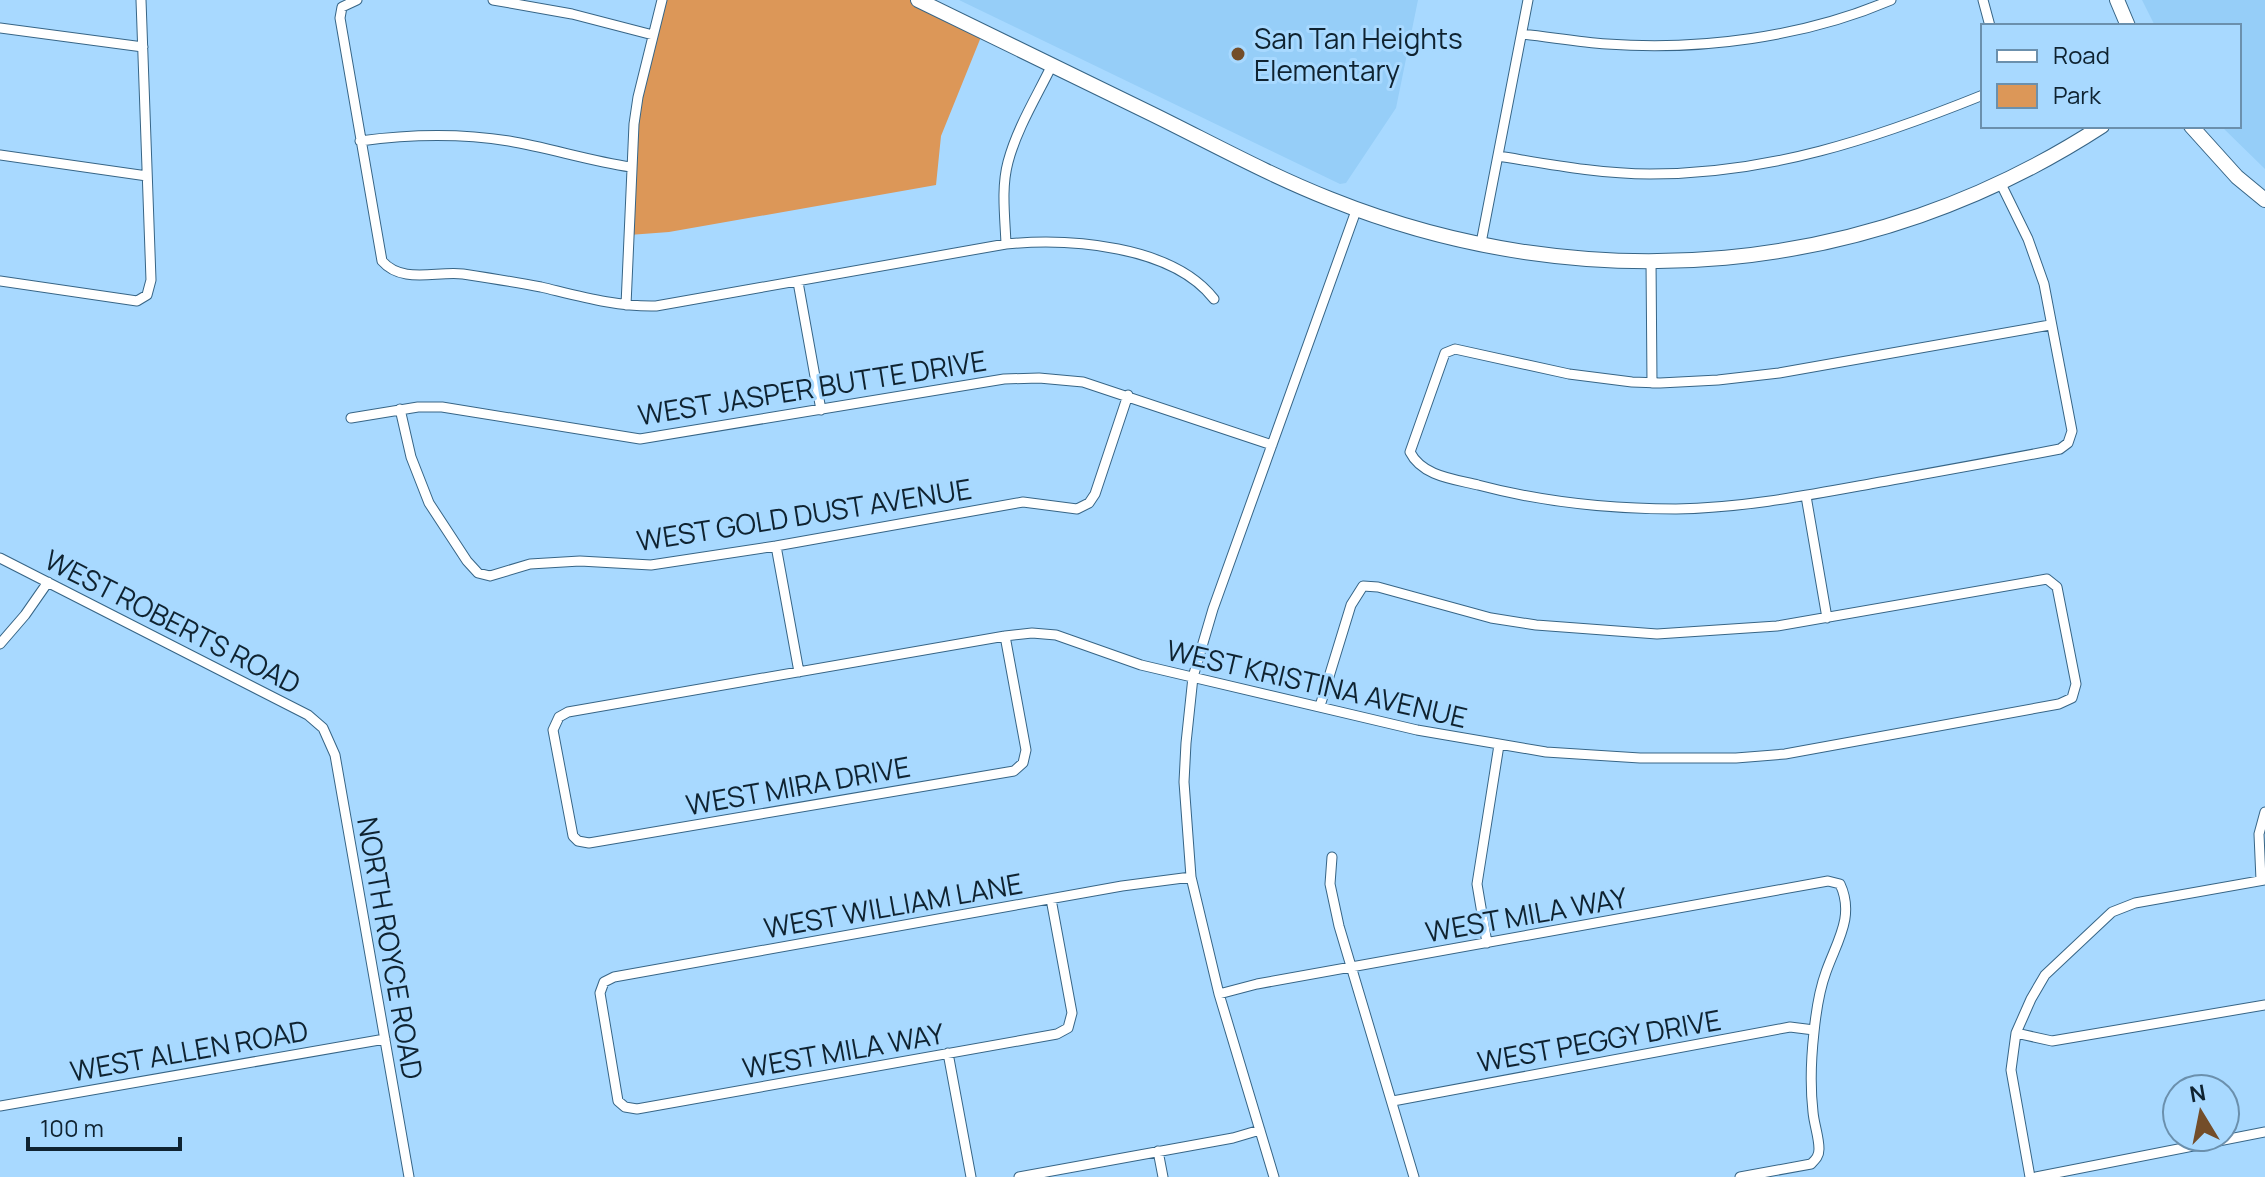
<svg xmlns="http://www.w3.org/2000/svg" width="2265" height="1177" viewBox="0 0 2265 1177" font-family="Manrope,sans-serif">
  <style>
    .built { fill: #96cef8 }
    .green { fill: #dc9758 }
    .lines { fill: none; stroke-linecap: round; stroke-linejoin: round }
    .street-casing { stroke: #376586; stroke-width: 11 }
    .secondary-casing { stroke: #376586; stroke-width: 16 }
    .street { stroke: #fff; stroke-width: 9 }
    .secondary { stroke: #fff; stroke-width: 14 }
    .poi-dot { fill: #734d29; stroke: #a8d9ff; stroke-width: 3 }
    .labels { text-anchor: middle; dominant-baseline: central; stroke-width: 6; stroke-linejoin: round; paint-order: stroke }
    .poi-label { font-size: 28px; fill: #0f2331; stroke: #a8d9ff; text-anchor: start }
    .street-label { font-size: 28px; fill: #0f2331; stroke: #a8d9ff }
  </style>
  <rect width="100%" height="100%" fill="#a8d9ff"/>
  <!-- built -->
  <path class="built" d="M959,0H1418L1396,108L1346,183L1340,184Z
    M2142,0H2265V169L2221,126H2239V26H2155Z"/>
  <!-- green -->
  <path class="green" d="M662,0H918L983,32L941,136L936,185L669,232L629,235L634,124Z"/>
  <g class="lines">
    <!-- street casing -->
    <g class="street-casing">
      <path id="street" d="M357,0L342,7L340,18L382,261C402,284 435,271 463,274C489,278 515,282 541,287C579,296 617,307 656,306L1006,244C1069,238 1172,245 1214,299
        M493,0L572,14L653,35
        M1983,0L1990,26
        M0,28L143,47
        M1522,34C1550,37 1579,42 1607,44C1700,51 1805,37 1891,0
        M360,141C411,134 459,133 509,141C550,148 590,161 631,167
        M0,155L147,176
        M1498,156C1548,164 1599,174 1650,174C1769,174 1874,139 1983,95
        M2000,182L2028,239L2044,284L2072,431L2068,443L2060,449C1998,461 1936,472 1875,483C1809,495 1743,508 1676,509C1610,509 1542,502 1478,485C1453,479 1422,476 1410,452L1445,353L1455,349L1569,374L1632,382L1660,383L1718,380L1779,373L2050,325
        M1481,243L1528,0
        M1006,244C1005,217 1001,188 1008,162C1017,128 1037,96 1052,65
        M1651,261L1652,383
        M0,281L137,301L147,295L151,280L141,0
        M798,282L821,410
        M626,305L634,124L638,97L662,0
        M400,409L411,457L429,503L467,561L478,573L490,576L530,564L580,561L651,565L776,546L1023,502L1077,509L1089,503L1095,494L1128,395
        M351,418L418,407H442L640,439L1004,379L1039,378L1083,382L1272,445
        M1806,496L1827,618
        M776,546L799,672
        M0,558L308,715L323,728L335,755L409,1177
        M1005,636L1026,750L1023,763L1014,771L589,843L578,841L573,836L553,730L559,717L568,712L1005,636L1032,633L1056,635L1141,665L1417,730L1546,752L1640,758H1736L1785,754L2059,704L2072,698L2076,684L2057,587L2047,579L1777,626L1657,634L1536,625L1491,618L1378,587L1363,586L1351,605L1320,706
        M0,644L25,615L48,582
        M1332,857L1330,884L1339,926L1414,1177
        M2261,880L2259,834L2265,812
        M1051,899L1072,1013L1068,1028L1057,1034L637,1109L625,1107L618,1101L600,993L604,982L614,977L1122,886L1191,877
        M1487,943L1477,884L1499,745
        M1219,994L1257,984L1828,881L1840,884C1855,916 1837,941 1826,972C1819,991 1816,1012 1814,1032C1811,1059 1810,1086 1813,1112C1814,1124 1819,1137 1819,1149C1819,1156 1816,1159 1811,1164L1740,1177
        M2016,1033L2052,1041L2265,1005
        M948,1053L971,1177
        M1393,1101L1790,1027L1814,1030
        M0,1106L385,1039
        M1158,1151L1163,1177
        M1019,1177L1233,1138L1260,1130
        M1274,1177L1219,994L1191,877L1184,782L1186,743L1193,677L1213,609L1357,208
        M2030,1177L2011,1070L2016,1033L2031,999L2045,975L2112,912L2135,903L2265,880
        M2036,1177L2265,1132"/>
    </g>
    <!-- secondary casing -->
    <g class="secondary-casing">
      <path id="secondary" d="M918,0C996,38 1074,76 1152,114C1211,143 1269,175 1330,199C1587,302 1870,277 2102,126
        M2117,0L2128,26
        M2191,126L2237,177L2265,200"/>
    </g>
    <!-- street -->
    <use href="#street" class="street"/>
    <!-- secondary -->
    <use href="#secondary" class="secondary"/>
  </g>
  <!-- markers -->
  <circle class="poi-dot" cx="1238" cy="54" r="8"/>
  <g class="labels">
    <!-- poi labels -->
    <g class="poi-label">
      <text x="1254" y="38">San Tan Heights<tspan x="1254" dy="32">Elementary</tspan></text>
    </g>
    <!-- street labels -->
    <g class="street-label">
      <text transform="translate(812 387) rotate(-9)">WEST JASPER BUTTE DRIVE</text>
      <text transform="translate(804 514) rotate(-9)">WEST GOLD DUST AVENUE</text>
      <text transform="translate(173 621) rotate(27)">WEST ROBERTS ROAD</text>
      <text transform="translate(1317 683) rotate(13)">WEST KRISTINA AVENUE</text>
      <text transform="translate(798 785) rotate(-10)">WEST MIRA DRIVE</text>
      <text transform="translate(893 905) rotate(-10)">WEST WILLIAM LANE</text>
      <text transform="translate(1526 914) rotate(-10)">WEST MILA WAY</text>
      <text transform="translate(391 948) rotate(80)">NORTH ROYCE ROAD</text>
      <text transform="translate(1599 1040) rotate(-10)">WEST PEGGY DRIVE</text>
      <text transform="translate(189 1050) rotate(-10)">WEST ALLEN ROAD</text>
      <text transform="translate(843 1050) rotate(-10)">WEST MILA WAY</text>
    </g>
  </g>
  <!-- legend -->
  <rect x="1981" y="24" width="260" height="104" fill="#a8d9ff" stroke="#6b90ad" stroke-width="2"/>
  <rect x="1997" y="50" width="40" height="12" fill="#ffffff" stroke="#6b90ad" stroke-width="2"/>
  <text x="2053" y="64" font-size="24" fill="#0f2331">Road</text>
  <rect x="1997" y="84" width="40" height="24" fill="#dc9758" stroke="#6b90ad" stroke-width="2"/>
  <text x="2053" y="104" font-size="24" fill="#0f2331">Park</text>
  <!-- north arrow -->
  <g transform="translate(2201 1113) rotate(350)"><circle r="38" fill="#a8d9ff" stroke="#6b90ad" stroke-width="2"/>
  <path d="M0-6L14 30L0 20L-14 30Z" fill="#734d29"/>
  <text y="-12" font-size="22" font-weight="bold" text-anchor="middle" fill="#0f2331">N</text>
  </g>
  <!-- scale -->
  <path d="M28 1137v12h152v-12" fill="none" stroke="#0f2331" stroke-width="4"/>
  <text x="40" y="1137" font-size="24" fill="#0f2331" stroke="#a8d9ff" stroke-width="6" paint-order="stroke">100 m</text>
</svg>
